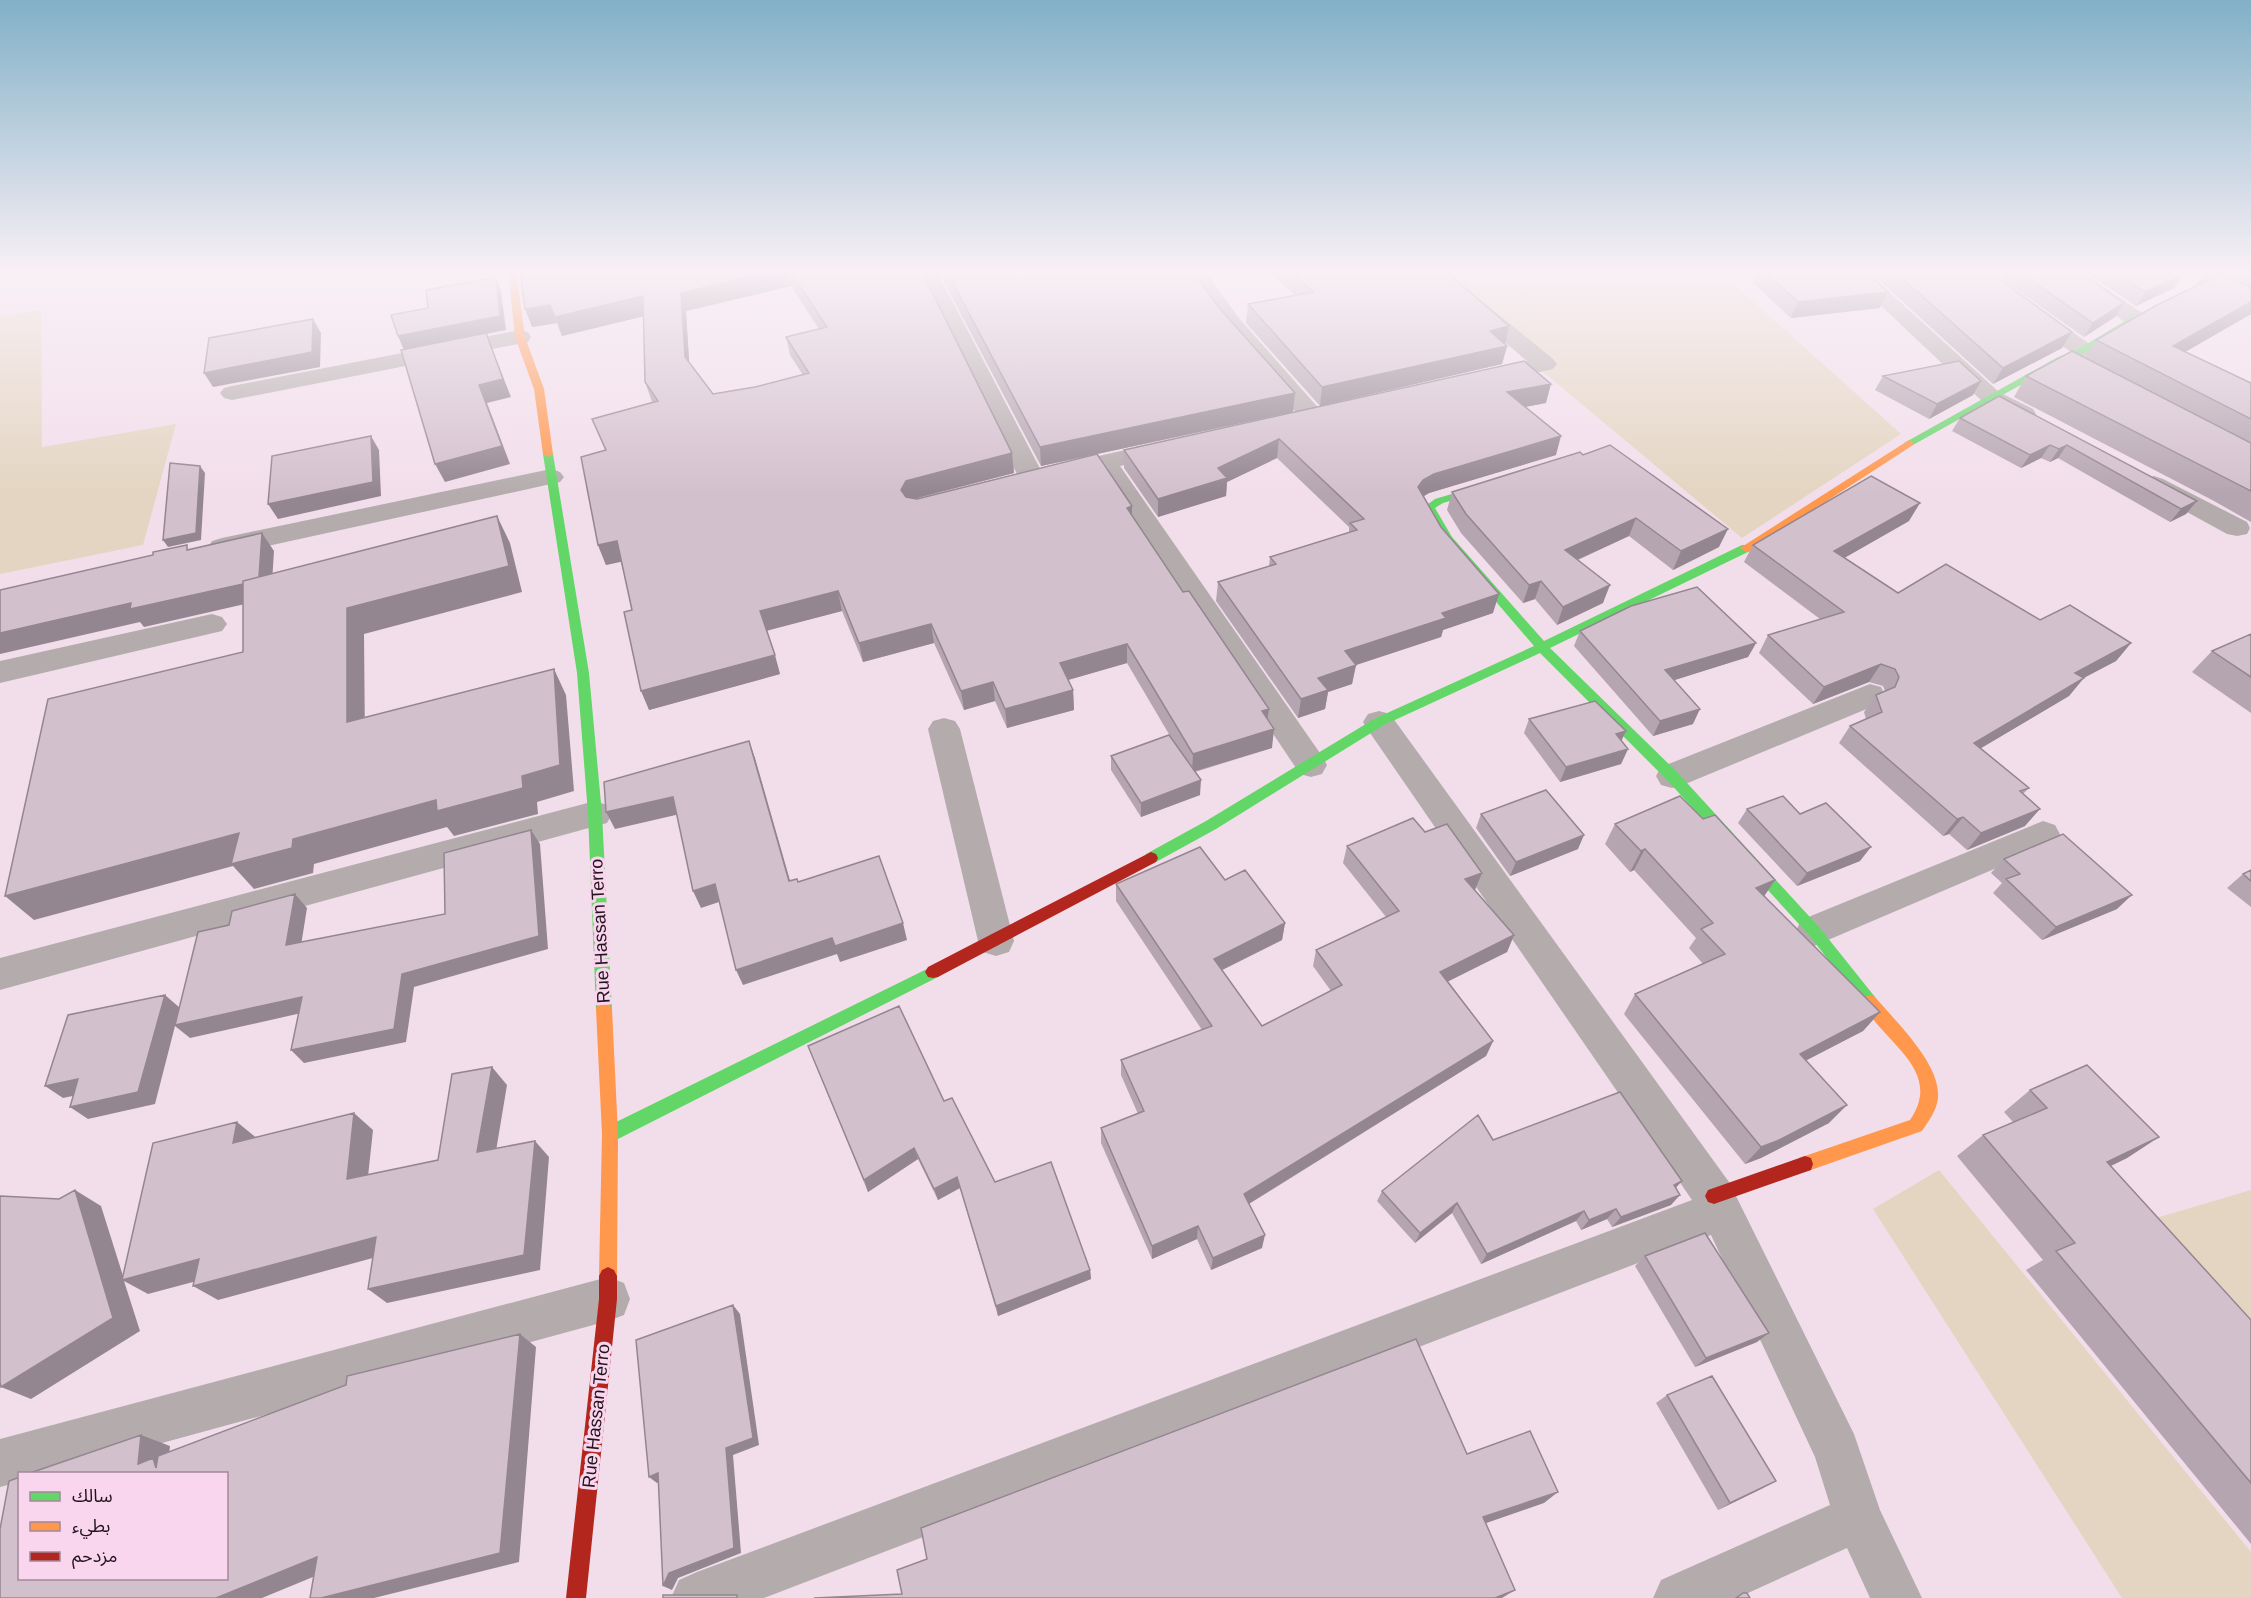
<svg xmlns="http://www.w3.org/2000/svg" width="2251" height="1598" viewBox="0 0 2251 1598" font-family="Helvetica,'Noto Sans Arabic',sans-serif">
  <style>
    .green { fill: #e3d5c1 }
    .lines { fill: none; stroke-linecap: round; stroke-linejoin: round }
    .street { fill: #b4acac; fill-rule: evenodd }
    .fast { fill: #63d668; fill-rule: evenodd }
    .slow { fill: #ff974d; fill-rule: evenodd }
    .jam { fill: #b3261e; fill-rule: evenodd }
    .wall { fill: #b5a5b0; fill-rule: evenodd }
    .shaded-wall { fill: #948690 }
    .building { fill: #d3c0cd; stroke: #948690; stroke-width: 1.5 }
    .labels { text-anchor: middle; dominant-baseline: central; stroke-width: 6; stroke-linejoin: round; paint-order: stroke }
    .street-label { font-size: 18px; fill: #21141d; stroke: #fad6ee }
  </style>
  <rect width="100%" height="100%" fill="#f2deeb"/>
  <!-- green -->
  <path class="green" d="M1421,270H1718L1901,434L1742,538Z
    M41,310L42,447L176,424L143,545L0,574V317Z
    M1939,1170L2251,1552V1598H2122L1873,1209Z
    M2251,1190V1379L2119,1229Z"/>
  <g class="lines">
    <!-- street -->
    <path class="street" d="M915,270H936L1045,478L1041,483L1032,486L1023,483L1019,478Z
      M1183,270H1204L1238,317L1322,412L1325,417L1322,422L1313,424L1304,422L1222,327Z
      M1421,270H1444L1553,359L1557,364L1553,369L1489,384L1481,382L1477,377L1481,372L1527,361Z
      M1843,270H1865L1999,392L2033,409L2036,414L2033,419L2024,421L2015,419L1983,402Z
      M1961,270H1985L2091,345L2094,350L2091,355L2083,357L2075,355Z
      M2054,270H2078L2142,313L2145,318L2142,323L2134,325L2126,323Z
      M2212,270H2235C2227,282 2214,292 2199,289L2196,284Z
      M520,330L528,332L531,337L528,342L232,400L224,398L220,393L224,388L232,386Z
      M1166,441L1175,444L1179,449L1175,454L1120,466L1322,756L1327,765L1322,774L1311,777L1300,774L1097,471L1058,480L1049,477L1045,472L1049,467Z
      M551,469L560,472L564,477L560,482L222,556L212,553L208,547L212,541L222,538Z
      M2154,476L2163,479L2247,522L2250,528L2247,534L2237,536L2227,534L2145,489L2141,484L2145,479Z
      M212,614L222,617L227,624L222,631L0,683V661Z
      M1870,684L1881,687L1885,695L1881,703L1683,785L1672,788L1661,785L1656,776L1661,767Z
      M1379,711L1390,714L1729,1182L1854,1434L1880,1510L1922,1598H1870L1847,1548L1737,1598H1653L1661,1580L1830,1505L1815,1457L1711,1235L764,1598H671L679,1580L697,1572L1692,1200L1368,730L1363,722L1368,714Z
      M944,718L955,721L960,729L1014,941L1009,952L996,956L983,952L978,941L928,729L933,721Z
      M595,801L607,805L612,814L607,823L0,990V958Z
      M2043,821L2055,825L2060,834L2055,843L1814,946L1801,942L1796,931L1801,920Z
      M608,1277L624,1283L630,1299L624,1315L608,1321L49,1474H20V1482L0,1487V1439Z"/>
    <!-- fast -->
    <path class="fast" d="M2133,316L2138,319L2136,321L2086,352L2062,362L1913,445L1909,446L1904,443L2056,358L2080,348Z
      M548,451L553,454L589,673L602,814L612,1009L609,1014L604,1016L599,1014L596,1009L588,814L577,673L543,454Z
      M1492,482L1497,485L1496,487L1443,503L1435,508L1452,537L1544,641L1742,545H1750V551L1550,648L1677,772L1819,927L1875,997L1878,1002L1875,1007L1870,1009L1865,1007L1809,935L1667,780L1540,653L1384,725L1216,829L1156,862H1146L1144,858L1146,854L1206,821L1374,719L1534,646L1444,541L1424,507L1435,499Z
      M933,966L938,967L941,972L938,977L616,1140L610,1142L604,1140L602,1134L604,1128Z"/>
    <!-- slow -->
    <path class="slow" d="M508,270H516L525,337L544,389L553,454L548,457L543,454L534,389L515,337Z
      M1909,440L1914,443L1913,445L1750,551L1746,552L1740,548Z
      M1870,995L1875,997C1896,1022 1941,1064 1938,1098C1937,1110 1928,1122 1922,1131L1805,1172L1799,1170L1797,1164L1799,1158L1910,1120C1945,1069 1881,1042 1862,1002L1865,997Z
      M604,1002L609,1004L612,1009L618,1134L617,1276L614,1282L608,1285L602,1282L599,1276L602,1134L596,1009L599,1004Z"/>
    <!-- jam -->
    <path class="jam" d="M1151,852L1156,854L1158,858L1156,862L938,977L933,978L928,977L925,972L928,967Z
      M1805,1156L1811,1158L1813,1164L1811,1170L1714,1204L1708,1202L1705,1196L1708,1190Z
      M608,1267L614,1270L617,1276V1299L586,1598H566L599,1299V1276L602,1270Z"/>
  </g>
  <!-- wall -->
  <path class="wall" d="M520,270H921L1012,453L1014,473L914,499L1132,516L1183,592L1269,709L1268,719L1272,748L1195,772L1200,795L1141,817L1111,770V756L1173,741L1127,663L1068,680L1073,690L1074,710L1007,728L995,701L964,710L934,643L863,662L842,611L767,630L780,674L649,710L632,610L621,561L606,565L598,545L605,450L592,419L652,402L645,382L644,316L562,336L557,323L532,327ZM791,286L819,329L786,337L790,355L803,375L755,387L713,394L689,363L686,311Z
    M943,270H1191L1293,412L1041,466L944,282Z
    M1266,270H1444L1509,326L1505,344L1507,346L1502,364L1320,406L1246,323L1248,304L1295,295Z
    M1758,270H1864L1880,308L1791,318L1753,283Z
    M1868,270H1987L2072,332L2062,348L1993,384Z
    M2008,270H2077L2124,303L2115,317L2084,337L2003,280Z
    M2082,270H2176L2174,288L2136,306Z
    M2236,270H2251V314L2185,352L2251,383V522L2214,501L2014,397L2026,376L2085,358L2096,340L2230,278Z
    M1883,376L1973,395L1929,419L1875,390Z
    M1999,396L2197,501L2186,514L2170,522L2058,458L2050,462L2041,458L2021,468L1952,431L1960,418Z
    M1546,403L1525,407L1556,455L1429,493L1424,496L1441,527L1493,613L1443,630L1441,637L1356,665L1352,684L1328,692L1325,709L1298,718L1216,601L1218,582L1269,566L1270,557L1349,533V527L1277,458L1227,482L1226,496L1158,517L1124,468V450Z
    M1580,452L1719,547L1673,570L1629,536L1578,560L1603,603L1557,625L1535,599L1523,603L1461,533L1447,510L1452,492Z
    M1909,521L1844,558L1898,593L2040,620L2131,643L2116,661L2083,678L2069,696L1981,748L2029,788L2023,794L2025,826L1967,850L1949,834L1943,836L1839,743L1850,726L1866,719L1864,712L1876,695L1885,691L1883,686L1869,682L1813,704L1759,653L1768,635L1820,619L1744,562L1753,545Z
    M1580,631L1756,643L1748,657L1674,680L1693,724L1653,736L1574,646Z
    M2251,634V713L2192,672L2212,651Z
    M1529,719L1621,741L1628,749L1621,764L1560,782L1524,733Z
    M1747,809L1800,814L1860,861L1797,886L1738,823Z
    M1481,814L1578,849L1510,876L1476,828Z
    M1615,824L1764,896L1880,1012L1863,1031L1806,1060L1829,1123L1761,1158L1745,1164L1624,1014L1635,994L1703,964L1689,948L1696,938L1634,870L1630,872L1605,844Z
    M1347,846L1475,890H1474L1514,935L1507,952L1448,981L1493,1041L1486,1056L1249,1204L1262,1248L1211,1270L1197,1239L1152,1259L1101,1143V1128L1138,1114L1121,1075V1060L1202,1030L1116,901V884L1225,880L1285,923L1282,940L1222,970L1262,1026L1331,991L1313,966L1316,950L1386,917L1343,863Z
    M2004,859L2117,909L2042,940L1993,893L2002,883L1991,873Z
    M2251,870V907L2227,888L2243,874Z
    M808,1046L944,1101L995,1182L1090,1270L1091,1279L998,1316L960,1188L938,1200L918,1159L868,1192Z
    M2030,1090L2159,1137L2127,1158L2111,1166L2251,1320V1544L2026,1270L2043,1260L1957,1156L1983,1135L2013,1122L2004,1112Z
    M1493,1140L1676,1188L1671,1205L1612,1227L1607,1219L1581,1230L1576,1221L1481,1264L1452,1213L1415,1243L1377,1201L1382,1191Z
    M1645,1256L1757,1342L1695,1367L1635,1266Z
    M1667,1395L1763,1488L1718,1510L1656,1403Z"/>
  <!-- shaded-wall -->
  <path class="shaded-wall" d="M777,270H788L791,286L686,311L690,375L685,357L681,293Z
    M2184,274L2174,288L2136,306L2145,292Z
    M496,277L501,291L506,330L486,334L511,397L487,403L510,464L445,482L435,464L479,385L404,350L398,336Z
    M1888,292L1880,308L1791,318L1798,302Z
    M643,296L649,315L562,336L555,317Z
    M2251,302V314L2159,367L2173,346Z
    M2124,303L2115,317L2084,337L2093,323Z
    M550,305L557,323L532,327L525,309Z
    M313,319L321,333L320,367L213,387L204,373Z
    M1509,326L1505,345L1490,331Z
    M2072,332L2062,348L1993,384L2003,368Z
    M1507,346L1502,364L1320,406L1322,387Z
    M1981,381L1973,395L1929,419L1937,404Z
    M1551,384L1546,403L1502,411L1507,392Z
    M1295,393L1293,412L1041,466L1040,447Z
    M371,436L379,450L381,496L278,519L268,504Z
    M1561,436L1556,455L1429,493L1419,499L1418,487L1423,480L1434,474Z
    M1279,439L1277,458L1227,482L1226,496L1158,517V499L1218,468Z
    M2050,445L2041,458L2021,468L2030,455Z
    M2067,445L2058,458L2050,462L2059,449Z
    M1012,453L1014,473L909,500L901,490L906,481Z
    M200,466L205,473L201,540L168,547L163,540Z
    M2197,501L2186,514L2170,522L2181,509Z
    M1920,503L1909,521L1825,569L1834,551Z
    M1132,506V526L1127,508Z
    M497,516L510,543L522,592L364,634L365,748L347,722V608Z
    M1636,518L1629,536L1559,568L1565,550Z
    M1728,529L1719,547L1673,570L1681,551Z
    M262,533L274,551L271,598L144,627L140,622L0,654V633Z
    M617,541L625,561L606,565L598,545Z
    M1541,581L1535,599L1523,603L1529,585Z
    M1610,585L1603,603L1557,625L1563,607Z
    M838,591L842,611L766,631L760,611Z
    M1499,594L1493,613L1443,630L1441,637L1356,665L1352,684L1328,692L1325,709L1298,718L1301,699L1318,678L1345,651L1442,613Z
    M931,624L934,643L863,662L859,643Z
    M1756,643L1748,657L1659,685L1665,670Z
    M2131,643L2116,661L2061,690L2075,673Z
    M1127,644V663L1061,682L1060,663Z
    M775,655L780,674L649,710L641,691Z
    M1881,664L1869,682L1813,704L1824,687Z
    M554,669L566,695L574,791L537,802L538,814L454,836L447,827L314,864L313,873L254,889L233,866L34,920L5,896L239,833L293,839L522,776Z
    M2084,678L2069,696L1961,760L1974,743Z
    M993,682L995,701L964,710L961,691Z
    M1073,690L1074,710L1007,728L1005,709Z
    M1269,709L1266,728L1262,711Z
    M1700,709L1693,724L1653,736L1660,721Z
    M1274,729L1272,748L1192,772L1193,754Z
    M1626,731L1619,746L1616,734Z
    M749,741L755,758L795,898L789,881Z
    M1628,749L1621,764L1560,782L1566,767Z
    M1201,780L1200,795L1141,817V803Z
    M673,797L680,814L615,829L606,812Z
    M2040,809L2025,826L1967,850L1981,833Z
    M1963,817L1949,834L1943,836L1957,819Z
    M531,830L540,844L548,949L414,987L406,1042L304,1063L291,1050L402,974Z
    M1584,835L1578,849L1510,876L1516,862Z
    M1871,847L1860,861L1797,886L1807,873Z
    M1645,849L1634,870L1630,872L1641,851Z
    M1482,873L1475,890L1459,896L1465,879Z
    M1775,880L1761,901L1756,888Z
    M715,884L722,901L701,908L693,891Z
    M295,894L307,908L299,958L286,945Z
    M2132,895L2117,909L2042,940L2056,927Z
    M903,923L907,940L840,962L837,954L743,985L736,970L832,938Z
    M1285,923L1282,940L1212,975L1214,959Z
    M1514,935L1507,952L1435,988L1440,972Z
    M165,995L180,1008L302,997L315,1010L190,1038L175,1026L155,1104L88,1119L70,1107Z
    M1880,1012L1863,1031L1784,1072L1800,1054Z
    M1493,1041L1486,1056L1242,1208L1244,1194Z
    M492,1067L507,1085L493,1169L477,1152Z
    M78,1079L96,1091L63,1098L45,1086Z
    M1847,1105L1829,1123L1761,1158L1745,1164L1761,1147Z
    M354,1113L373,1130L366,1195L347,1179Z
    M237,1122L258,1139L233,1143Z
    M2159,1137L2127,1158L2077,1182L2107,1162Z
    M535,1141L549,1157L540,1270L387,1303L368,1289Z
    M914,1148L918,1159L868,1192L864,1180Z
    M957,1177L960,1188L938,1200L934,1189Z
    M1682,1181L1672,1192L1674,1185Z
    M75,1190L101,1206L124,1279L199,1259L223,1274L148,1294L124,1281L140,1331L31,1399L1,1387Z
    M1680,1195L1671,1205L1612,1227L1621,1217Z
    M1457,1203L1452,1213L1415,1243L1420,1233Z
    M1616,1209L1607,1219L1581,1230L1589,1220Z
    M1584,1211L1576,1221L1481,1264L1487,1254Z
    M1198,1226L1197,1239L1152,1259V1246Z
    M1265,1235L1262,1248L1211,1270L1213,1258Z
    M376,1237L395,1252L218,1300L193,1286Z
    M1090,1270L1091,1279L998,1316L996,1306Z
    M733,1305L740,1314L759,1445L733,1455L741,1553L678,1578L672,1590L663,1586L726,1448Z
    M1769,1333L1757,1342L1695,1367L1706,1358Z
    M520,1334L536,1347L519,1562L374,1598H321Z
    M141,1435L170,1446L168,1463L182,1469L138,1464Z
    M658,1473L666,1480L657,1483L649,1477Z
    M1776,1481L1763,1488L1718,1510L1730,1503Z
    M1558,1492L1544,1503L1472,1528L1483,1517Z
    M317,1557L342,1565L262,1598H216Z
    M1515,1590L1502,1598H1495Z"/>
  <!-- building -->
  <path class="building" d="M520,270H777L681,293L685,357L713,394L755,387L809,373L786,337L827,327L789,270H921L1012,453L906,481L901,490L906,497L917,499L1097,454L1132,506L1127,508L1183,592L1189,591L1269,709L1262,711L1274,729L1193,754L1127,644L1060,663L1073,690L1005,709L993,682L961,691L931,624L859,643L838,591L760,611L775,655L641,691L624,612L632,610L617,541L598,545L581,457L606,450L592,419L658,401L645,382L643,296L555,317L550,305L525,309Z
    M946,270H1191L1221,310L1295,393L1040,447Z
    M1288,270H1444L1509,326L1490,331L1507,346L1322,387L1248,304L1314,292Z
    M1763,270H1864L1888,292L1798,302Z
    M1893,270H1987L2072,332L2003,368Z
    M2016,270H2077L2124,303L2093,323Z
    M2111,270H2176L2184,274L2145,292Z
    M2221,274L2251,287V302L2173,346L2251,383V419L2096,340L2157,305Z
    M496,277L500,316L398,336L391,315L428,308L426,290Z
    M313,319L312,352L204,373L209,338Z
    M486,333L503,379L479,385L502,446L435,464L401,350Z
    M2072,351L2251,443V491L2026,376Z
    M1524,361L1551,384L1507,392L1561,436L1434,474L1423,480L1418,487L1441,527L1499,594L1442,613L1446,618L1345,651L1356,665L1318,678L1328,690L1301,699L1218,582L1276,564L1270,557L1357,530L1350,523L1364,519L1279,439L1218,468L1227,478L1158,499L1124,450Z
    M1959,361L1981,381L1937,404L1883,376Z
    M1999,396L2197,501L2181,509L2067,445L2059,449L2050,445L2030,455L1960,418Z
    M371,436L373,482L268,504L272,456Z
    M1610,445L1728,529L1681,551L1636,518L1565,550L1610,585L1563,607L1541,581L1529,585L1466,514L1452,492L1580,452L1583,455Z
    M170,463L200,466L196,533L163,540Z
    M1871,476L1920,503L1834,551L1898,593L1946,564L2040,620L2070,605L2131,643L2075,673L2084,678L1974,743L2029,788L2020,791L2040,809L1981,833L1963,817L1957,819L1850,726L1882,712L1876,695L1895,687L1899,677L1895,669L1881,664L1824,687L1768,635L1844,612L1753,545Z
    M497,516L509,566L347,608V722L554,669L560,765L522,776L523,788L437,811L436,800L293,839L292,848L231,864L239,833L5,896L48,699L243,652V581Z
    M262,533L259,577L243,581V584L130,609L131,603L0,633V590L153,555V552L187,545V550Z
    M1697,587L1756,643L1665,670L1700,709L1660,721L1580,631L1631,606Z
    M2251,634V677L2212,651Z
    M1595,701L1626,731L1616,734L1628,749L1566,767L1529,719Z
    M1169,735L1201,780L1141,803L1111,756Z
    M749,741L789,881L797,879L798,882L879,856L903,923L835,946L832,938L736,970L715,884L693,891L673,797L606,812L604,782Z
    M1546,790L1584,835L1516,862L1481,814Z
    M1680,796L1703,819L1715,815L1775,880L1756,888L1880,1012L1800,1054L1847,1105L1777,1141L1761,1147L1635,994L1725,954L1701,929L1713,923L1645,849L1641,851L1615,824Z
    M1783,796L1800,814L1826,803L1871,847L1807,873L1747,809Z
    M1413,818L1425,832L1447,824L1482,873L1465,879L1514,935L1440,972L1493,1041L1244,1194L1265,1235L1213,1258L1198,1226L1152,1246L1101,1128L1144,1111L1121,1060L1212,1026L1116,884L1200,847L1225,880L1245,870L1285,923L1214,959L1262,1026L1342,985L1316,950L1399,911L1347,846Z
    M531,830L539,936L402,974L394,1029L291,1050L302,997L175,1025L198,932L229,925L232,911L295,894L286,945L445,914L444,853Z
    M2063,834L2132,895L2056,927L2006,879L2020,874L2004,859Z
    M2251,870V881L2243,874Z
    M165,995L138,1092L70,1107L78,1079L45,1086L68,1015Z
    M899,1006L944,1101L952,1098L995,1182L1051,1162L1090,1270L996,1306L957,1177L934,1189L914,1148L864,1180L808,1046Z
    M2087,1065L2159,1137L2107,1162L2251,1320V1483L2056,1251L2075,1243L1983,1135L2047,1108L2030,1090Z
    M492,1067L477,1152L535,1141L524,1255L368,1289L376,1237L193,1286L199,1259L122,1280L153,1143L237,1122L233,1143L354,1113L347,1179L438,1160L452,1074Z
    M1620,1092L1682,1181L1674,1185L1680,1195L1621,1217L1616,1209L1589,1220L1584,1211L1487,1254L1457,1203L1420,1233L1382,1191L1478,1115L1493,1140Z
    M75,1190L113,1318L1,1387L0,1382V1196L59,1199Z
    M1705,1233L1769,1333L1706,1358L1645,1256Z
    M733,1305L753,1438L726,1448L734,1548L669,1573L663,1586L658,1473L649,1477L636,1340Z
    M520,1334L500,1553L321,1598H310L317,1557L216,1598H0V1529L9,1481L20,1477V1578H226V1473H30L141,1435L138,1464L153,1458L156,1468L158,1456L346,1385L347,1376Z
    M1416,1339L1467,1454L1530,1431L1558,1492L1483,1517L1515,1590L1495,1598H814L902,1594L897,1570L927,1559L921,1528Z
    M1712,1376L1776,1481L1730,1503L1667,1395Z
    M1743,1593H1747L1750,1598H1736Z
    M663,1595H737V1598H663Z"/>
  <!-- sky -->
  <linearGradient id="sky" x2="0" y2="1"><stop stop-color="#81b0c7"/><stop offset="0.55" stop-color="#f9f0f6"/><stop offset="1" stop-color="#f9f0f6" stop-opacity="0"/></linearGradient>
  <rect width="2251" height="494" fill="url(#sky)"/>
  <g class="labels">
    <!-- street labels -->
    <g class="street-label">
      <text transform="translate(600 931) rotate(-93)">Rue Hassan Terro</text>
      <text transform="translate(596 1416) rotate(-84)">Rue Hassan Terro</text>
    </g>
  </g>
  <!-- legend -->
  <rect x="18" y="1472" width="210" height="108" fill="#fad6ee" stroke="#a3889a" stroke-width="1.5"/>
  <rect x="30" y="1492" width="30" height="9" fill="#63d668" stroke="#a3889a" stroke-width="1.5"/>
  <text x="72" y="1502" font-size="18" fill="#21141d">سالك</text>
  <rect x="30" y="1522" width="30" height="9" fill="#ff974d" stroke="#a3889a" stroke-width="1.5"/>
  <text x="72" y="1532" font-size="18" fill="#21141d">بطيء</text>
  <rect x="30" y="1552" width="30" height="9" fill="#b3261e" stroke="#a3889a" stroke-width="1.5"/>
  <text x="72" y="1562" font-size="18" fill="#21141d">مزدحم</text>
</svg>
